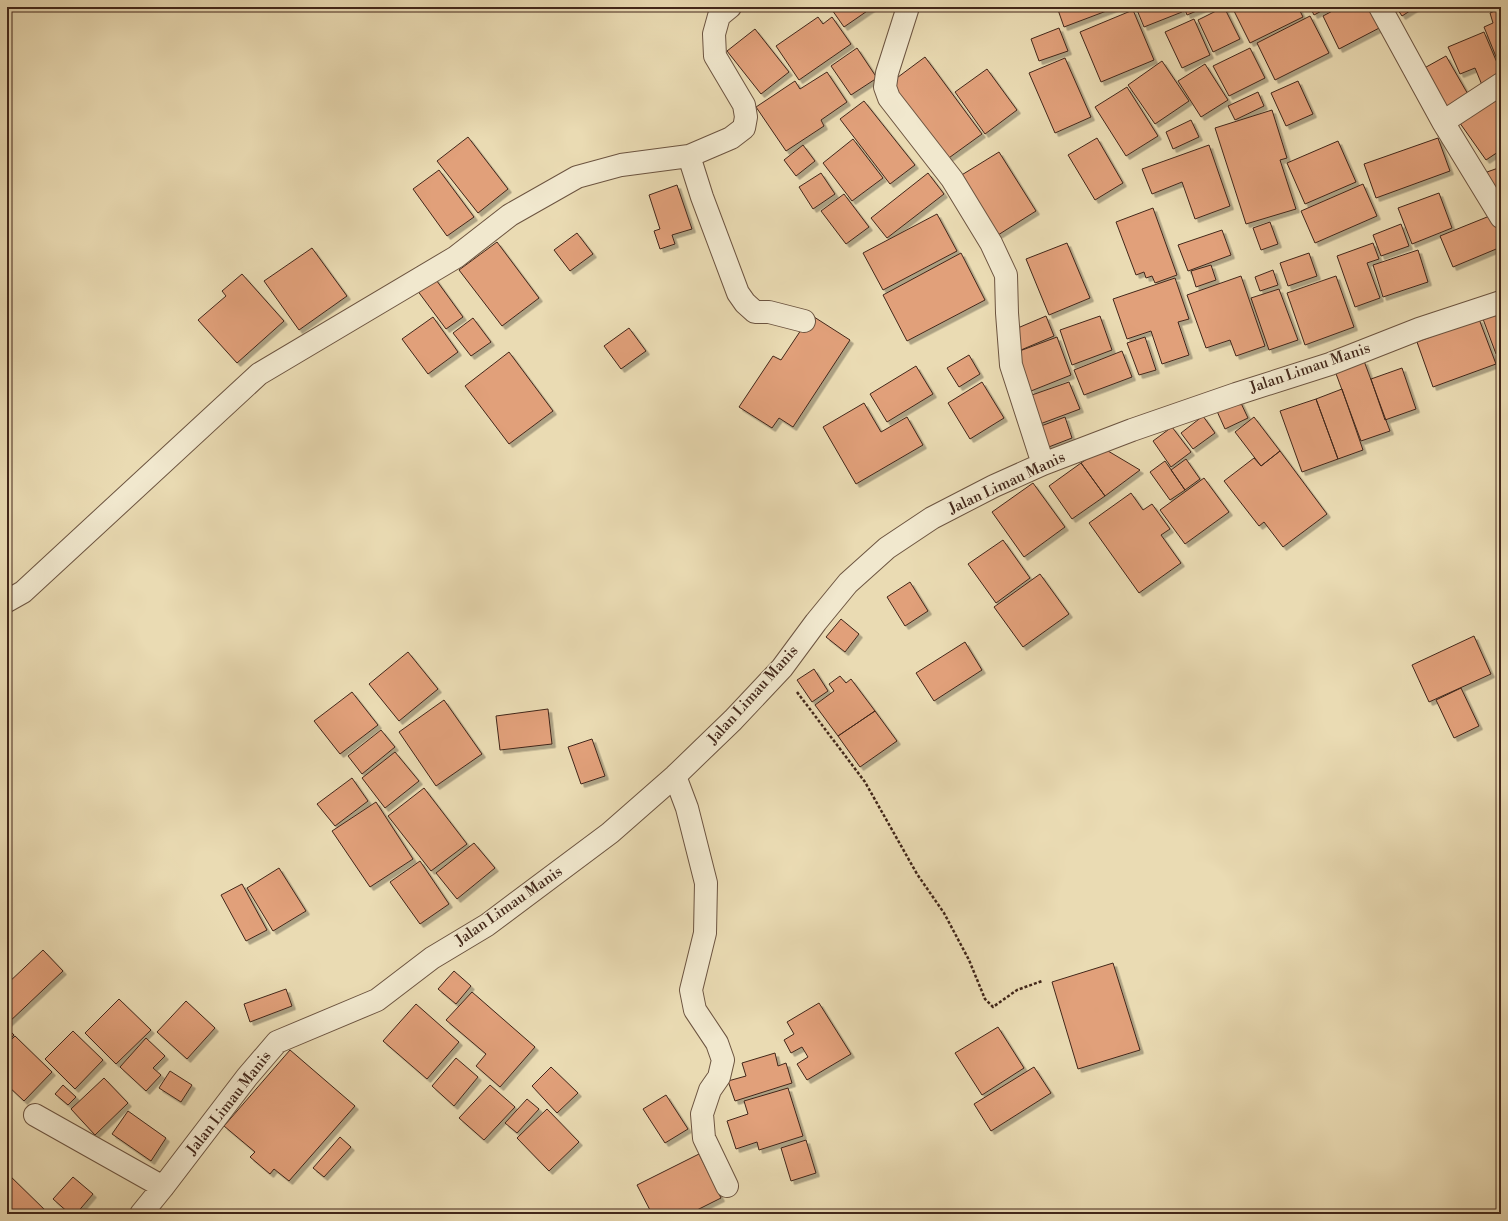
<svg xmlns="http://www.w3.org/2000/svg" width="1508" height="1221" viewBox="0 0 1508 1221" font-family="'Libre Bodoni',serif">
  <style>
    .building { fill: #e1a07a; stroke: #42271a; filter: url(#shadow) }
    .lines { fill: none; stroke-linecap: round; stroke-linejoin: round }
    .minor-casing { stroke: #6c5440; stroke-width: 24 }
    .path { stroke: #42271a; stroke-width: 2.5; stroke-dasharray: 3 2; stroke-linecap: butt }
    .minor { stroke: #f1e8ce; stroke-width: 22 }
    .labels { text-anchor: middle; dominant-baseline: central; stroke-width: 3; stroke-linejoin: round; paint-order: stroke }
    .street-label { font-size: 15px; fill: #42271a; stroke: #f1e8ce }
  </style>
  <defs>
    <filter id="shadow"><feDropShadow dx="3.5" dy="3.5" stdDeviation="0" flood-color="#0004"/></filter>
  </defs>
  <rect width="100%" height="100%" fill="#eadbb3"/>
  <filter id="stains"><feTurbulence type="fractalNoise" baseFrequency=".005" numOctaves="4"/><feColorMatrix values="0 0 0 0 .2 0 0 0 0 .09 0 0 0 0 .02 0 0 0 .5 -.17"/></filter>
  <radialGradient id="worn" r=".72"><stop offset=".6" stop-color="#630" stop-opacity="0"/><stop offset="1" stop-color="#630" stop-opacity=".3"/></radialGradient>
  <!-- building -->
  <path class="building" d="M830,7H873L844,27Z
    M1057,7H1117L1064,27Z
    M1145,7H1180L1182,12L1144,27L1137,10Z
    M1184,7H1206L1187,15Z
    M1224,7L1240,39L1213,52L1198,20Z
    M1232,7H1298L1303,17L1250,43Z
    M1310,7H1329L1314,15Z
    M1340,7H1376L1385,25L1339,49L1323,16Z
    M1396,7H1416L1402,16Z
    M1501,8V69L1484,27L1493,23L1490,13Z
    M1133,10L1154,60L1101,82L1080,32Z
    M1310,16L1329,53L1275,80L1257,43Z
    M818,17L823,24L832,17L851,44L799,80L776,46Z
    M1194,19L1210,55L1182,68L1165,32Z
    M1059,28L1068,51L1039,61L1031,39Z
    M755,29L789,72L761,94L727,51Z
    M1484,32L1501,72V77L1482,85L1475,68L1460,74L1448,47Z
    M857,48L877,78L851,95L831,66Z
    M1250,48L1265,78L1229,96L1213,66Z
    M1446,56L1469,96L1442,111L1419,71Z
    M925,57L982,134L946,160L890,83Z
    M1065,58L1091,117L1055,133L1029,73Z
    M1162,61L1189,101L1155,124L1128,85Z
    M1205,64L1228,100L1201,117L1178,81Z
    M987,69L1017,110L985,134L955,92Z
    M827,72L847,102L821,120L824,126L786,151L756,107L795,81L800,89Z
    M1298,81L1313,114L1286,126L1271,93Z
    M1127,87L1158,136L1126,156L1095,107Z
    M1258,92L1264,106L1235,120L1228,106Z
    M1501,92V150L1486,160L1457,119Z
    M864,101L915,165L890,184L840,119Z
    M1272,110L1287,158L1280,160L1296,209L1246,224L1215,128Z
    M1191,120L1199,137L1173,149L1166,132Z
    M468,137L508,189L478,213L437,161Z
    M1097,138L1123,183L1095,200L1068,155Z
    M1438,138L1450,171L1376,198L1364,164Z
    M853,139L883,178L852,201L823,163Z
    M1338,141L1356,182L1305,204L1287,163Z
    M803,145L815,161L796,176L784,160Z
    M1209,145L1230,206L1195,219L1182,182L1152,194L1142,169Z
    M999,152L1036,211L998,235L960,176Z
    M1501,167V192L1496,195L1487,172Z
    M439,170L474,217L447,236L413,189Z
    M821,173L835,194L813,209L799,187Z
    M928,173L944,194L887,238L871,218Z
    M1363,184L1377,216L1315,243L1301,211Z
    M677,185L692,229L672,235L675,244L660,249L654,231L660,229L649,195Z
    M1439,193L1452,228L1412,244L1398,208Z
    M844,194L869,227L846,244L821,211Z
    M1153,208L1177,275L1155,283L1152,276L1146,278L1144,272L1136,275L1116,222Z
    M937,214L957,251L883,290L863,253Z
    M1492,215L1501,237V247L1453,267L1440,236Z
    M1270,222L1278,244L1261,250L1253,228Z
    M1401,224L1409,246L1381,256L1373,235Z
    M1222,230L1231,255L1188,271L1178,245Z
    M577,233L593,254L570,271L554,250Z
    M497,242L539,298L502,326L459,270Z
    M1067,243L1090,298L1049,315L1026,259Z
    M1373,243L1379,259L1367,263L1380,298L1355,307L1337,256Z
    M312,248L347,296L299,330L264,281Z
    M1418,250L1428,282L1383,297L1373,265Z
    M961,253L985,300L907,341L883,295Z
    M1309,253L1317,276L1288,286L1280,263Z
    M1211,265L1216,280L1196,287L1191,271Z
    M1273,270L1278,285L1260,291L1255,277Z
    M242,274L284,321L237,363L198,320L226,296L222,291Z
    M1241,276L1265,346L1236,356L1230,340L1206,348L1187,295Z
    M1336,276L1354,327L1305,345L1287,293Z
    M434,277L463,317L446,329L417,290Z
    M1175,278L1189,319L1178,322L1189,355L1162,364L1151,331L1127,339L1113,299Z
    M1279,289L1298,340L1269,350L1251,298Z
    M1501,312V352L1496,354L1483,319Z
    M811,315L850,340L793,427L779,418L772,428L739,407L773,356L781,360Z
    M1046,316L1054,336L1021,350L1013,330Z
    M1100,316L1112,350L1072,365L1060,330Z
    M433,317L458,352L428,374L402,339Z
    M473,318L491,342L471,356L453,333Z
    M1479,319L1496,364L1433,387L1417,342Z
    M629,328L646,351L621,369L604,346Z
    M1057,337L1071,375L1031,391L1017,352Z
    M1145,337L1156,370L1139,375L1127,343Z
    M1122,351L1132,377L1084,395L1074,370Z
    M509,352L553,411L509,444L465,386Z
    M969,355L980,374L959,387L947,368Z
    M1364,361L1390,431L1361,441L1335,371Z
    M916,366L933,394L887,422L870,394Z
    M1402,368L1416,409L1385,420L1371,379Z
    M982,382L1004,418L970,439L948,403Z
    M1069,382L1080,409L1040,424L1029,396Z
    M1342,389L1363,450L1338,459L1316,399Z
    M1239,399L1248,418L1225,429L1216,409Z
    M1316,399L1338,459L1302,472L1280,411Z
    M864,403L881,432L907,417L923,445L856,484L823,427Z
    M1203,416L1215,433L1193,449L1181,433Z
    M1065,417L1072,438L1041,450L1033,429Z
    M1254,417L1280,451L1261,466L1235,432Z
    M1172,427L1191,452L1171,467L1153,441Z
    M1103,448L1140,470L1105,496L1081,463Z
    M1280,451L1327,514L1283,547L1264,522L1259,526L1224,481L1254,458L1261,466Z
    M1186,459L1200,479L1185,490L1171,470Z
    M1165,461L1185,490L1170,500L1150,472Z
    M1081,463L1105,496L1072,519L1049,486Z
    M1204,478L1229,512L1185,544L1160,510Z
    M1033,483L1065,527L1024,557L992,512Z
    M1131,493L1143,510L1152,504L1170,529L1161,535L1181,563L1139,593L1089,523Z
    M1003,540L1030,578L996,603L968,564Z
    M1040,574L1069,614L1023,647L994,607Z
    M910,582L928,611L905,626L887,597Z
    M841,619L859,634L845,652L826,637Z
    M1474,636L1491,674L1429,702L1412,665Z
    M965,642L982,670L934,701L916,673Z
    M408,652L438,689L399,721L369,684Z
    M814,669L828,691L812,702L797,680Z
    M840,676L846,683L851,679L875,711L838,736L815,705L834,691L829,684Z
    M1461,688L1479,726L1454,738L1436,700Z
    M352,692L378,725L340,754L314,721Z
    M444,700L482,754L436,786L399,732Z
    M548,709L552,744L500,750L496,716Z
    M875,711L897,741L860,767L838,736Z
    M381,730L395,747L362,774L348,756Z
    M592,739L605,776L581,784L568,747Z
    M395,752L419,781L385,808L362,778Z
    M352,778L368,801L335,826L317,804Z
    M424,788L467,844L431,871L388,816Z
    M376,802L413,859L370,887L332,831Z
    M474,843L495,868L457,899L436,873Z
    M420,861L449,904L420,924L390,882Z
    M279,868L306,911L273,931L247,888Z
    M242,884L267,930L246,941L221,895Z
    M43,950L63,971L7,1024V984Z
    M1113,963L1140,1050L1078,1069L1052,982Z
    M454,971L471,986L456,1004L438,989Z
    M286,989L292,1006L250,1022L244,1004Z
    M472,992L535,1047L500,1087L476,1066L486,1054L446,1020Z
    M119,999L151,1030L116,1064L85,1033Z
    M186,1001L215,1028L187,1059L157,1032Z
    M819,1003L851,1054L807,1080L797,1064L808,1057L802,1047L791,1053L784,1040L794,1034L787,1022Z
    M416,1004L459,1042L427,1079L383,1041Z
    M998,1027L1024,1068L982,1095L955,1053Z
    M7,1028L14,1035L7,1042Z
    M73,1031L103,1060L75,1089L45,1059Z
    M15,1036L52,1072L24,1101L7,1085V1044Z
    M146,1038L165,1056L153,1068L161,1075L146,1091L120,1067Z
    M290,1050L355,1106L289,1181L274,1169L270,1174L250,1157L255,1152L224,1126Z
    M775,1053L778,1066L786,1063L792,1083L735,1101L728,1081L746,1076L742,1063Z
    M456,1058L478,1077L454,1106L432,1086Z
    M551,1067L578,1093L557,1113L532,1086Z
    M1034,1067L1051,1093L991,1131L974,1104Z
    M170,1071L192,1085L181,1102L159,1088Z
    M104,1078L128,1103L95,1135L71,1109Z
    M63,1085L76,1097L68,1105L55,1094Z
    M490,1085L515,1107L484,1140L459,1118Z
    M788,1088L803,1136L759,1150L757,1142L736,1149L727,1121L748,1114L744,1101Z
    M666,1095L688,1129L665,1143L643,1109Z
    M527,1099L539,1109L517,1133L505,1123Z
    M547,1109L579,1142L549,1171L517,1138Z
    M128,1111L166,1138L151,1161L112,1134Z
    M340,1137L351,1147L324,1177L313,1168Z
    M806,1140L816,1173L791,1181L781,1148Z
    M699,1154L721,1198L689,1214H652L637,1185Z
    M7,1173L49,1214H7Z
    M73,1177L93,1194L76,1214H70L53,1199Z"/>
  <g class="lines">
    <!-- minor casing -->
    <g class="minor-casing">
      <path id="minor" d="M908,7L887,73L885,87L889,98L952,179L991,243L1006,275L1007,313L1011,365L1043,464
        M1380,7L1443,122L1501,217
        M1443,122L1501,84
        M689,156L702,197L738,293L745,303L755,312H769L804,321
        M7,601L23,592L259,374L456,257L510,215L577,177L621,165L689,156L731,138L744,128L746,117L744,105L715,56L714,34L719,16L730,7
        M675,776L687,808L706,883L705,933L691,990L695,1010L717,1043L723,1060L719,1077L710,1090L702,1114L704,1138L727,1186
        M35,1115L163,1187
        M141,1214L163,1187L247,1077L277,1042L377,1000L432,958L487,925L610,833L675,776L733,720L782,668L816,622L848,583L887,548L932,518L994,486L1043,464L1132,430L1236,394L1330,364L1419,329L1501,302"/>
    </g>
    <!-- path -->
    <path class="path" d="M797,692L865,782L917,874L944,913L969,960L985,999L993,1007L1017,990L1042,981"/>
    <!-- minor -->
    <use href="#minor" class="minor"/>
  </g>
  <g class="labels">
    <!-- street labels -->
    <g class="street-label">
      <text transform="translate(1310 368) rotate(-19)">Jalan Limau Manis</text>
      <text transform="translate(1007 483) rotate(-25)">Jalan Limau Manis</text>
      <text transform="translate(753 695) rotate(-48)">Jalan Limau Manis</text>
      <text transform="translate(509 906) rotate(-35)">Jalan Limau Manis</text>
      <text transform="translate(229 1103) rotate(-52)">Jalan Limau Manis</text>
    </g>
  </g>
  <!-- margin -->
  <rect width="1508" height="1221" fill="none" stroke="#eadbb3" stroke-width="24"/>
  <rect x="8" y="8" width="1492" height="1205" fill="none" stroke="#42271a" stroke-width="2"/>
  <rect x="12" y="12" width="1484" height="1197" fill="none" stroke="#42271a"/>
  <rect width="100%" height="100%" filter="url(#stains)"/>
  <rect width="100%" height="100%" fill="url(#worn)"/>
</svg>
